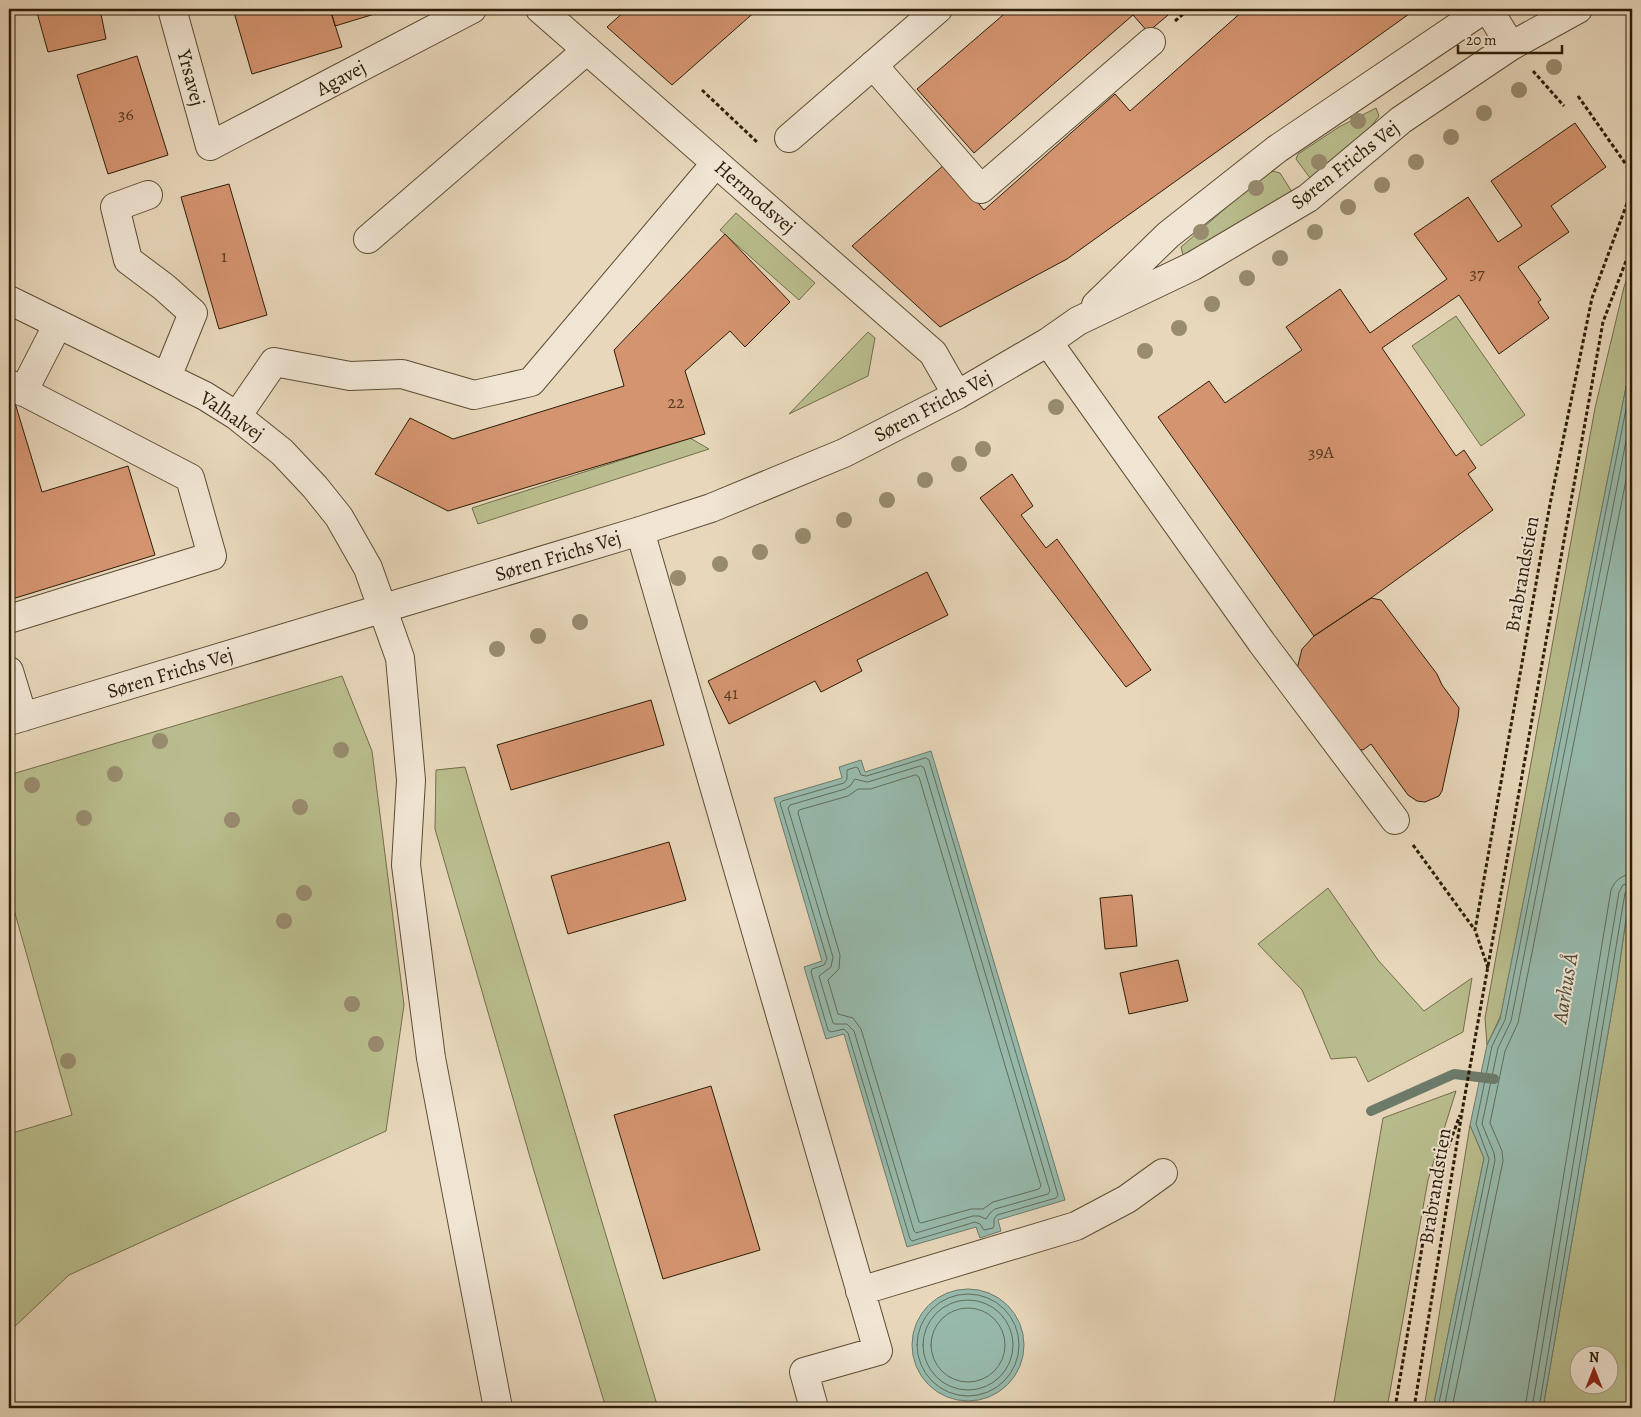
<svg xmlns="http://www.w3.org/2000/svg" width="1641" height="1417" viewBox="0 0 1641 1417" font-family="Alegreya,serif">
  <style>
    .green { fill: #b9bd8d; stroke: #736d4a; fill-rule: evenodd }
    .water { fill: #97baad; stroke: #6d7b6b }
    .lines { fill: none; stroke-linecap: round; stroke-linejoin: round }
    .shore { stroke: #626c5a; stroke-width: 1 }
    .stream { stroke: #6d7b6b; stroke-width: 10 }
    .building { fill: #d49470; stroke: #2d1d07 }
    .minor-casing { stroke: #5c4c34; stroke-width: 30 }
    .path { stroke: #2d1d07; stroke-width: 3; stroke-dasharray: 4 2.5; stroke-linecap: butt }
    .minor { stroke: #f0e5d3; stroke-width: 28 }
    .tree { fill: #988b6e }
    .labels { text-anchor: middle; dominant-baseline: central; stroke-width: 4; stroke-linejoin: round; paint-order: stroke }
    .number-label { font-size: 18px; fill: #573b21 }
    .street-label { font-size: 20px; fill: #2d1d07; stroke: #f0e5d3 }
    .water-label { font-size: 21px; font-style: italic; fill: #4d4c39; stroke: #f0e5d3 }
  </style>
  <rect width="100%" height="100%" fill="#e8d7bb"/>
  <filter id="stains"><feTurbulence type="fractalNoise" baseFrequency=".004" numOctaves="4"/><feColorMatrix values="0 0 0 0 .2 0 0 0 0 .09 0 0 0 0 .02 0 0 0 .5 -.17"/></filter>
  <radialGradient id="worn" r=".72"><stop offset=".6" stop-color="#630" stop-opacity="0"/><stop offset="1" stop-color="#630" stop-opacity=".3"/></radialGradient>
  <!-- green -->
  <path class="green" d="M1376,108L1379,116C1361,142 1335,160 1310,178L1296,159L1298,154L1339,127Z
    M1272,171L1280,173L1292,192L1213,240L1183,255L1181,247L1245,191Z
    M736,213L815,283L799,300L720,230Z
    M1632,265V365L1628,377L1501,1015L1487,1045L1485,1018L1595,408L1624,287Z
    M1456,316L1525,415L1481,446L1412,346Z
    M868,332L875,338L868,376L789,414Z
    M690,438L709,449L478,524L472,508Z
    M342,676L372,751L404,1005L386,1131L69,1275L9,1332V1134L72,1115L9,892V775Z
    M465,767L658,1408H606L534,1171L435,829L436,770Z
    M1632,878V1408H1543L1617,981ZM1578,1354H1608V1384H1578Z
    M1328,888L1378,960L1424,1011L1472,978L1463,1032L1368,1082L1356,1057L1331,1059L1302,990L1258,944Z
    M1456,1091L1428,1180L1387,1408H1333L1383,1118Z
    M1470,1125L1484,1158L1433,1408H1424Z"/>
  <!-- water -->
  <path class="water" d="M1632,365V878L1617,981L1543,1408H1433L1484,1158L1470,1125L1487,1045L1500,1019L1628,377Z
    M931,751L1065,1200L998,1220L1001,1231L980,1238L976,1227L907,1247L844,1034L826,1039L804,967L822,961L774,798L842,778L839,767L861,760L865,772Z
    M912 1345a56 56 0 1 1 112 0a56 56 0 1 1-112 0Z"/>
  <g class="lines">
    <!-- shore -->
    <path class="shore" d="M926,758L929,760L1058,1195L1056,1198L997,1215L994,1219V1226L993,1228L984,1230L980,1224L975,1222L912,1241L910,1239L848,1033L844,1029L831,1032L828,1030L811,972L812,969L824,965L827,959L780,803L782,801L844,783L847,779V770L856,767L858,768L861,775L866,776Z
      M921,766L924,768L1050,1191L1048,1194L995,1209L990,1213L986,1219L979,1216H973L916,1233L914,1231L854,1031L847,1024H835L833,1023L819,976L831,967L833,957L788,808L790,805L845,789L850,786L855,779L867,782Z
      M916,775L919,777L1041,1186L1039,1189L993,1202L983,1209H971L921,1223L919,1222L861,1029L853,1018L838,1014L828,980L839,969L840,955L798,813L799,810L848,796L858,789H870Z
      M917 1345a51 51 0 1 1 102 0a51 51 0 1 1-102 0Z
      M923 1345a45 45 0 1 1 90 0a45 45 0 1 1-90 0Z
      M931 1345a37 37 0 1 1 74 0a37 37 0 1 1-74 0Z
      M1438,1408L1489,1159L1476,1124L1492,1046L1505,1020L1632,379
      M1444,1408L1495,1160L1494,1153L1482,1124L1498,1048L1511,1021L1632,411
      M1452,1408L1503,1161L1502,1151L1490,1123L1505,1051L1518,1023L1632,450
      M1525,1408L1611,890C1615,880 1622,875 1632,874
      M1532,1408L1619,892L1623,885L1632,882
      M1539,1408L1625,893L1628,889L1632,888"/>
    <!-- stream -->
    <path class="stream" d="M1371,1111L1454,1074L1494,1079"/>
  </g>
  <!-- building -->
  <path class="building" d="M36,9H100L106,39L48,52Z
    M233,9H330L342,47L252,74Z
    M338,9H391L335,26L331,11Z
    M627,9H758L672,85L607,27Z
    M1010,9H1173L1174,10L1148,32L1133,15L974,153L917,89Z
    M1245,9H1416L1067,259L940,327L852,246L945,164L984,210L1115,94L1130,111Z
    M137,56L168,155L108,174L77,75Z
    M1575,123L1606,167L1551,206L1569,232L1518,267L1541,300L1538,302L1549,318L1499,354L1459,295L1382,348L1456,456L1464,450L1476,468L1468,474L1493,510L1371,598L1314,636L1158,417L1209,381L1225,403L1302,350L1286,327L1340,289L1370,333L1447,279L1414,234L1468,197L1498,242L1522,226L1491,181Z
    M229,184L267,315L219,329L181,197Z
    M725,234L790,302L745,347L730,331L685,371L705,434L448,511L375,474L410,418L453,439L624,386L614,350Z
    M15,403L42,492L128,466L155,555L9,600V405Z
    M1012,474L1033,506L1021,515L1046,548L1057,539L1151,670L1126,687L980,498Z
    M927,572L948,615L857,660L862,671L821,692L815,681L729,724L708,681Z
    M1371,598L1381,600L1437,674L1442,685L1459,708L1458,718L1442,791L1439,796L1425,802L1417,801L1408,795L1371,744L1363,750L1353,748L1297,669L1302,649L1314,636Z
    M651,700L664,745L511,790L497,745Z
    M669,842L686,900L568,934L551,876Z
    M1132,895L1137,946L1105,949L1100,898Z
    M1178,960L1188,1001L1129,1014L1120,973Z
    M711,1086L760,1250L663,1279L614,1115Z"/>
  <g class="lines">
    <!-- minor casing -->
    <g class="minor-casing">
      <path id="minor" d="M172,9L210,146L472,9
        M540,9L933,353L957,395
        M1488,9L1511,46
        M873,65L981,189L1151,42
        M789,138L938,9
        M148,195L115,207L128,260L164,287L193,313L167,377
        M368,239L587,50
        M9,300L205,396L237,416L282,452L315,487L339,517L368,568L400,658L411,780L406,865L431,1058L498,1408
        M1096,305L1168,235L1277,149L1484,9
        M1048,342L1262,643L1395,820
        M9,384L190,478L212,556L9,619
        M23,392L58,324
        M237,416L274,362L350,376L402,374L474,395L531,382L716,163
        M640,531L878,1351L804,1372L814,1408
        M9,671L23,717
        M9,721L640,531L711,508L844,453L957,395L1048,342L1078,321L1193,266L1308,198L1401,120L1511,46L1578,9
        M860,1291L1076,1226L1127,1199L1163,1173"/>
    </g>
    <!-- path -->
    <path class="path" d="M1175,21L1189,9
      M1533,71L1564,106
      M702,90L758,143
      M1578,96L1632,173
      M1413,845L1475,930
      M1488,968L1475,930L1550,504L1592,298L1632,190
      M1395,1408L1431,1194L1460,1115
      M1414,1408L1463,1106L1603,322L1632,245"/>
    <!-- minor -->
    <use href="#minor" class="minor"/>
  </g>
  <!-- trees -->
  <g class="tree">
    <circle cx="1554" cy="67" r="8"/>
    <circle cx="1519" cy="90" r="8"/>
    <circle cx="1484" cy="113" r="8"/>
    <circle cx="1358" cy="121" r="8"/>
    <circle cx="1451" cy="137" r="8"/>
    <circle cx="1319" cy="162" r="8"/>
    <circle cx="1416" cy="162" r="8"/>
    <circle cx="1382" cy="185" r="8"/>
    <circle cx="1256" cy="188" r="8"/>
    <circle cx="1348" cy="207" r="8"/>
    <circle cx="1201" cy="232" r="8"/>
    <circle cx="1315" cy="232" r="8"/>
    <circle cx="1280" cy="258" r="8"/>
    <circle cx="1247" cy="278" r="8"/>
    <circle cx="1212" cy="304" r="8"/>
    <circle cx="1179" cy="328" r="8"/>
    <circle cx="1145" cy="351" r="8"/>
    <circle cx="1056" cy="407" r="8"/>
    <circle cx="983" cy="449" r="8"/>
    <circle cx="959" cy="464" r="8"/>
    <circle cx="925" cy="480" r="8"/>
    <circle cx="887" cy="500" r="8"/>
    <circle cx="844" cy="520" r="8"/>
    <circle cx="803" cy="536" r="8"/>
    <circle cx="760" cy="552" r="8"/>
    <circle cx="720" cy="564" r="8"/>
    <circle cx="678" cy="578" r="8"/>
    <circle cx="580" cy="622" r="8"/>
    <circle cx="538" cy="636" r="8"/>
    <circle cx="497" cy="649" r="8"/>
    <circle cx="160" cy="741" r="8"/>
    <circle cx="341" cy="750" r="8"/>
    <circle cx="115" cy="774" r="8"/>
    <circle cx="32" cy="785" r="8"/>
    <circle cx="300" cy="807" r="8"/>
    <circle cx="84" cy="818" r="8"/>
    <circle cx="232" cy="820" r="8"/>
    <circle cx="304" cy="893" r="8"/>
    <circle cx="284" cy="921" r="8"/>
    <circle cx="352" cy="1004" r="8"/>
    <circle cx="376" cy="1044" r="8"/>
    <circle cx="68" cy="1061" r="8"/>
  </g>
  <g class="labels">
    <!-- number labels -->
    <g class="number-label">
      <text x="126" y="114">36</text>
      <text x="224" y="256">1</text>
      <text x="1477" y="273">37</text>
      <text x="676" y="402">22</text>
      <text x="1321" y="452">39A</text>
      <text x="731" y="693">41</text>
    </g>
    <!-- street labels -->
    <g class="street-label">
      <text transform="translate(191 78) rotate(75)">Yrsavej</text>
      <text transform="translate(341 78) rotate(-28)">Agavej</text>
      <text transform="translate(1345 165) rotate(-38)">Søren Frichs Vej</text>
      <text transform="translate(755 197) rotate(41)">Hermodsvej</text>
      <text transform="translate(933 406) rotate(-28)">Søren Frichs Vej</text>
      <text transform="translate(232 416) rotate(34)">Valhalvej</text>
      <text transform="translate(558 556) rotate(-17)">Søren Frichs Vej</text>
      <text transform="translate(1522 574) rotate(-80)">Brabrandstien</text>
      <text transform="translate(170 673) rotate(-17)">Søren Frichs Vej</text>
      <text transform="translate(1435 1186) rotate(-81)">Brabrandstien</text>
    </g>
    <!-- water labels -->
    <g class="water-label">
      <text transform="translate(1565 988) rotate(-81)">Aarhus Å</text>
    </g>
  </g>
  <!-- margin -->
  <rect width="1641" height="1417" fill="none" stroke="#e8d7bb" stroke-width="30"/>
  <rect x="10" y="10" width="1621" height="1397" fill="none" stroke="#2d1d07" stroke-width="2.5"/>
  <rect x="15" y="15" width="1611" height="1387" fill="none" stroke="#2d1d07"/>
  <!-- north arrow -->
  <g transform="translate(1594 1370)"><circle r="24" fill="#f0e5d3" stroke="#a29581"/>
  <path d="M0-4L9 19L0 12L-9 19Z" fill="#8f2418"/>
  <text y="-8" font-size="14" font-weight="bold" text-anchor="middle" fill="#2d1d07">N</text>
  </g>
  <!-- scale -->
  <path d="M1458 45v8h104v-8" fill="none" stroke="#2d1d07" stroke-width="2.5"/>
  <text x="1466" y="45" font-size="15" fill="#2d1d07" stroke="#f0e5d3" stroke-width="4" paint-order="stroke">20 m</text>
  <rect width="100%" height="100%" filter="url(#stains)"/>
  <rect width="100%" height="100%" fill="url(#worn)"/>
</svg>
